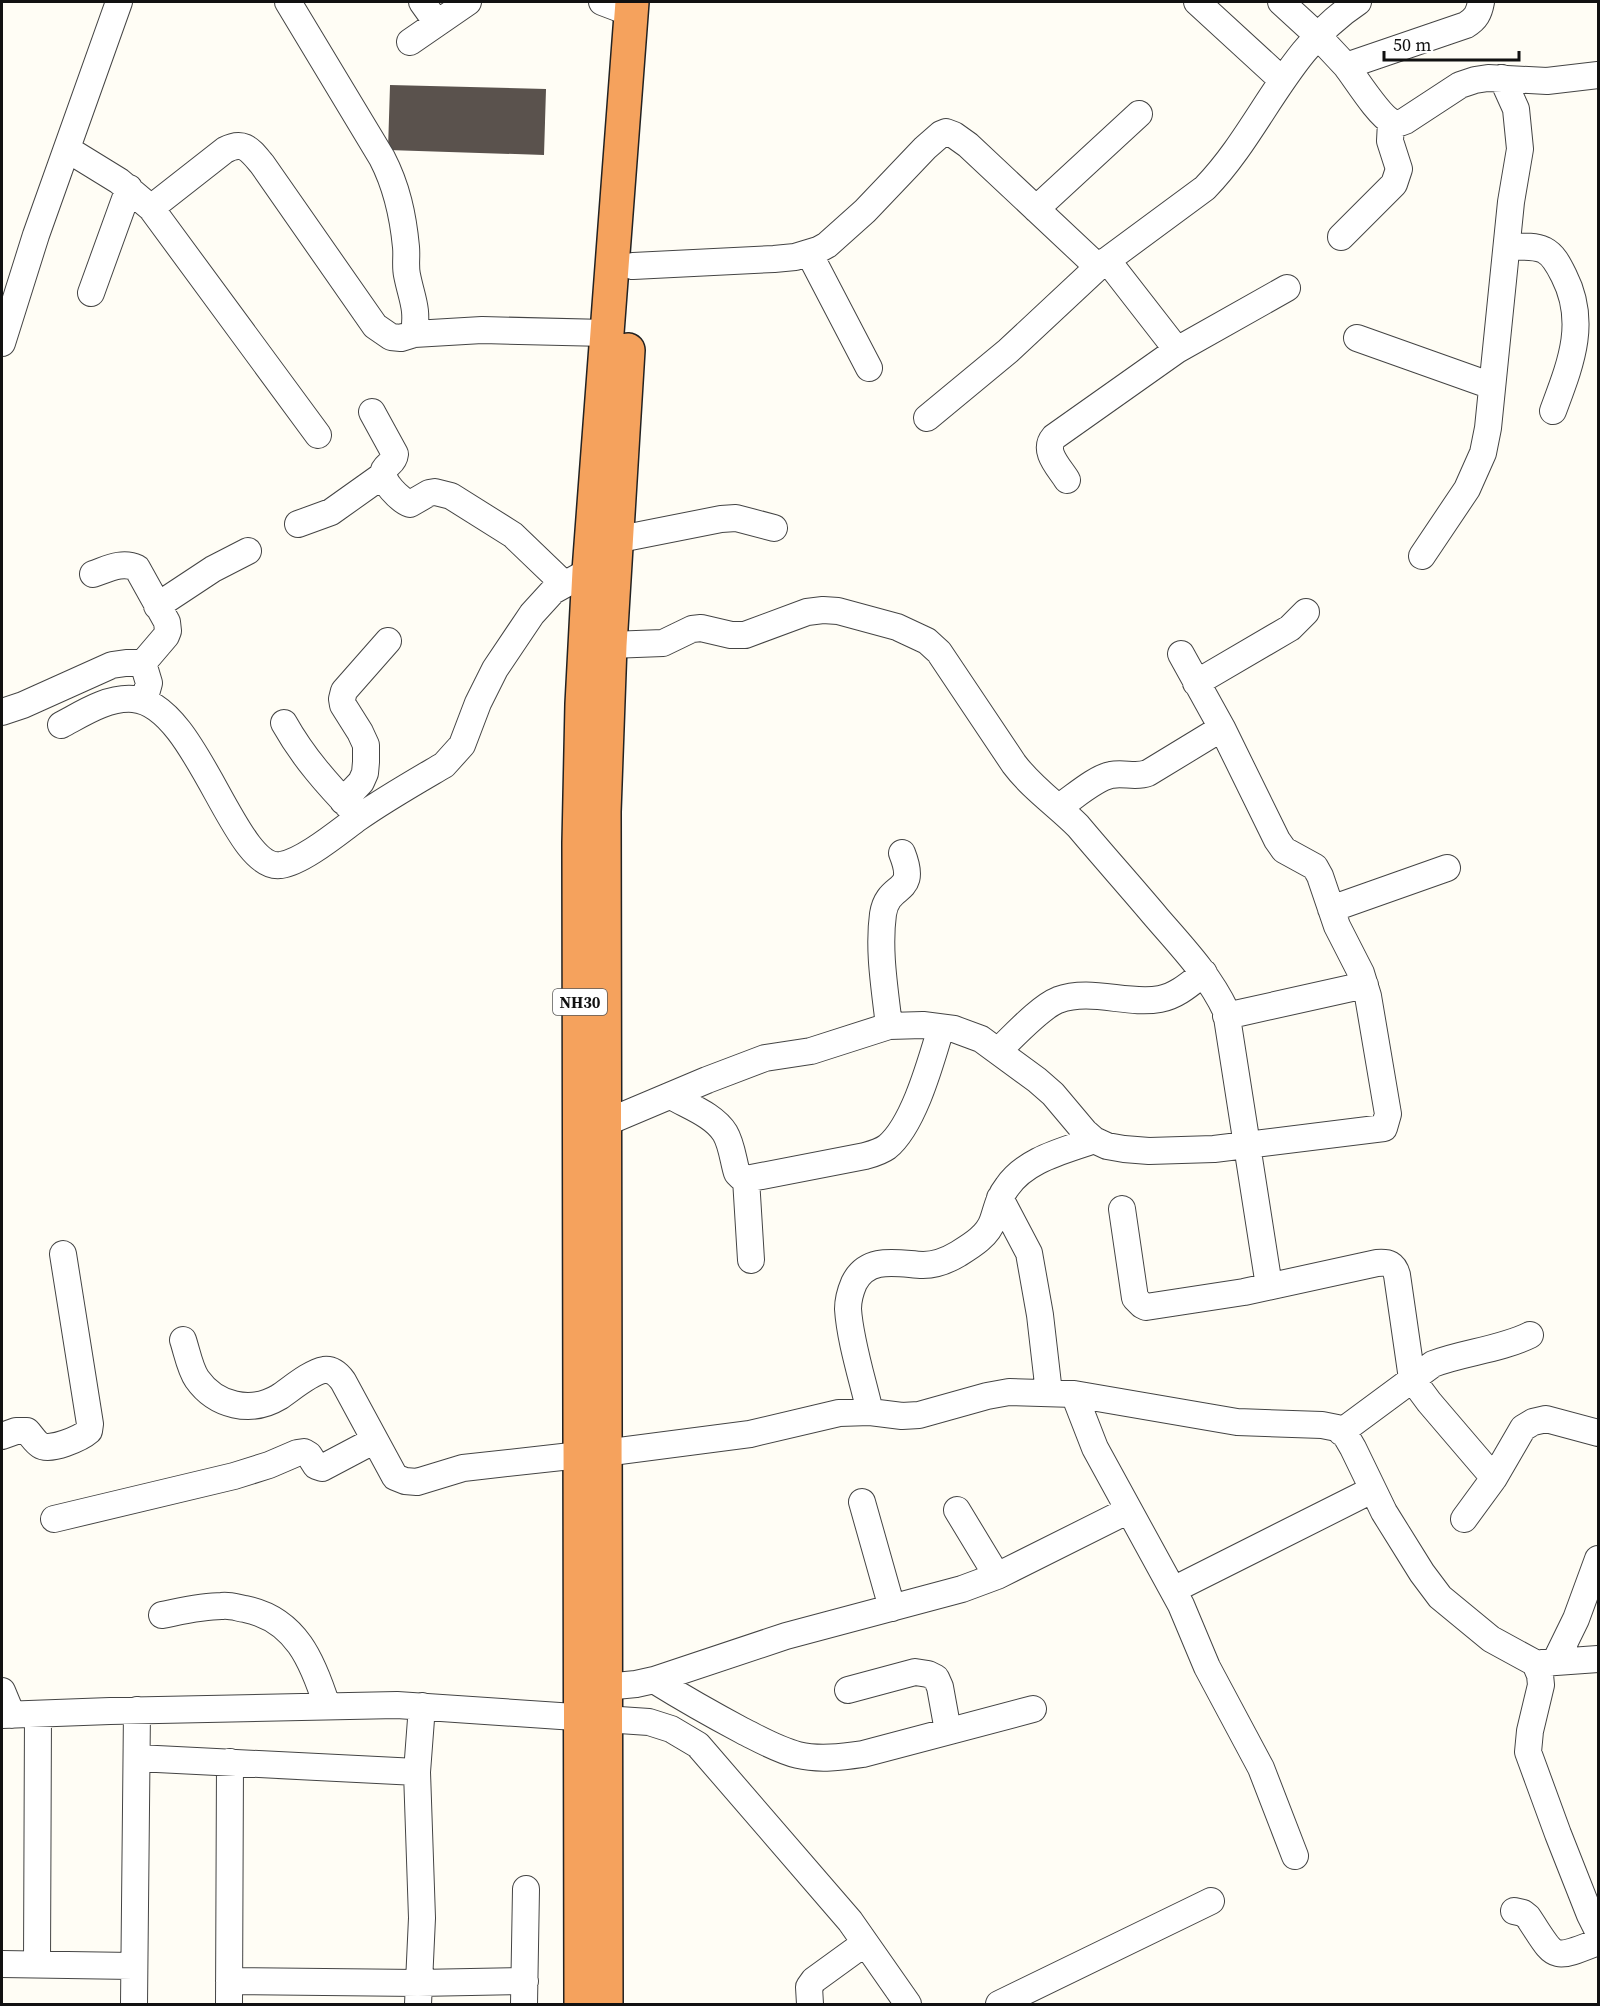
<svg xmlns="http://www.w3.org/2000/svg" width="1600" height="2006" viewBox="0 0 1600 2006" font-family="'Source Serif 4',serif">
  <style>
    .building { fill: #5a524d }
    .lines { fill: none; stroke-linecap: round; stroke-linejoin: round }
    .minor-casing { stroke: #444; stroke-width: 28 }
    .highway-casing { stroke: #222; stroke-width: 36 }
    .minor { stroke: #fff; stroke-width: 26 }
    .highway { stroke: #f5a25d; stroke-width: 33 }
    .labels { text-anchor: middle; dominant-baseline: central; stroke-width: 6; stroke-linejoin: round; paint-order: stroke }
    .shield { fill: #fff; stroke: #585858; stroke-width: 1.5 }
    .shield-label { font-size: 16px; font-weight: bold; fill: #111 }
  </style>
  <rect width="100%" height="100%" fill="#fffdf5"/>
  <!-- building -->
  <path class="building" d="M390,85L546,89L544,155L388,150Z"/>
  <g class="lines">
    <!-- minor casing -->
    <g class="minor-casing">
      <path id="minor" d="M288,2L382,158C397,187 403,215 406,247C407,256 405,266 407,275C412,300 418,307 414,334
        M422,2L437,23
        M602,2L631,13
        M1197,2L1282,80
        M1281,2L1317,35L1346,66L1466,25C1476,19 1479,13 1481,2
        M410,42L468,2
        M1346,66C1356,79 1379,116 1392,122C1397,124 1401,123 1405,121L1460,85L1475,80L1488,78L1547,81L1598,75
        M67,149L119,181L151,208L318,435
        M151,208L225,150C244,140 250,150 262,164L375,326L391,337L401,338L414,334L482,330L606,333
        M1036,209L1139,114
        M1341,237L1394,184L1399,169L1390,141L1391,122
        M1507,247C1519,247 1533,245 1544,250C1554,255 1559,266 1564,276C1588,323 1570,365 1553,411
        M809,253L869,368
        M1107,260L1177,350L1287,288
        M633,266L774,259L795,257L818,250L827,245L865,211L925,148L941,134L946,132L954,135L968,145L1098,267L1205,188C1262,129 1285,50 1358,2
        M91,293L129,188
        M1357,338L1492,386
        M2,343L36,235L119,2
        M372,412L395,454C394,463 388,463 384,470C379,480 401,501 410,504L429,493L435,492L451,496L513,535L564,584
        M927,418L1008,351L1098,267
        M1067,480C1059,467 1042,451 1054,437L1177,350
        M298,524L331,512L383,475
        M615,540L721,519L736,518L774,528
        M1422,556L1467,489L1483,453L1488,428L1511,202L1520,149L1516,109L1502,78
        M93,574C108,569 122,561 137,568L167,622L168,631L166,636L143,663L149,683L144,701
        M157,606L213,569L248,551
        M610,645L663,643L692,629L701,628L731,635H745L807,612L823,610L838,611L897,627L927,641L939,652L1014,764C1032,788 1057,805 1078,826C1104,857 1131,887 1157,918C1183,948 1209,975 1226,1011L1269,1286
        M1196,683L1290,628L1306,612
        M2,712L23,705L112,665L126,663H143
        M284,723C303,757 328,785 355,813
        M61,725C82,714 107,697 133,699C198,704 234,873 281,865C303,862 340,831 358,818C385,799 415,782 444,765L462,745L478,703L495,669L532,614L553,591L589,571
        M343,801L361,782L365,773L366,762V745L360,732L343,705L342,699L344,691L388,641
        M1059,807C1073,798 1095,778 1111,775C1124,772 1135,778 1148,773L1222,728
        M1331,909L1447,868
        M1226,1016L1365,985
        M889,1026C885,990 878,951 883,914C888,881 919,896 902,853
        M998,1051C1013,1037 1040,1007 1058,1000C1091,988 1127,1005 1160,999C1177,996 1191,983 1204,973
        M671,1096C688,1106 714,1115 725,1133C732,1145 733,1160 737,1173L741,1177L746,1179L865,1156C872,1154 880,1152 887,1147C914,1125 931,1061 941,1028
        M605,1123L707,1080L765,1058L811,1051L889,1026L923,1025L954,1029L981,1039L1037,1080L1053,1094L1085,1132L1094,1140L1107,1146L1124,1149L1149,1151L1214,1149L1384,1128L1388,1114L1368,996L1361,973L1337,926L1320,876L1315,867L1284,850L1277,840L1222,728L1181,654
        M746,1179L751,1260
        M1000,1198L1029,1253L1040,1315L1049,1393
        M1122,1209L1135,1298L1142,1305L1146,1307L1244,1292L1377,1263C1389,1262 1394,1264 1397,1275L1412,1379L1429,1402L1494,1478
        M183,1340C187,1352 190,1369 197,1379C216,1406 251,1414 279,1397C291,1389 311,1372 324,1370C332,1369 338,1374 343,1381L395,1477L405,1481L417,1482L463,1468L580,1455
        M1074,1394L1095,1448L1181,1605L1207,1667L1261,1768L1295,1856
        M870,1412C863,1381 850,1341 848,1309C848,1301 851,1290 854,1283C868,1255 899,1264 923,1265C935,1265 948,1260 958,1254C971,1246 988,1236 993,1220C997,1208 999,1197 1007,1187C1026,1159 1064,1151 1094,1140
        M1341,1432L1433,1364C1465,1352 1499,1350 1530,1335
        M2,1436L16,1431H27C31,1435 35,1442 40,1445C50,1452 81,1438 89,1431L90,1424L63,1254
        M604,1453L750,1434L839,1413L870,1412L902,1416L919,1415L987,1396L1009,1392L1074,1394L1237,1422L1322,1425L1337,1428L1346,1436L1353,1448L1384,1512L1422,1573L1440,1597L1491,1639L1535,1663L1540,1675L1541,1685L1530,1731L1528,1752L1558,1834L1590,1915L1598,1931
        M862,1502L892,1608
        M957,1510L997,1576
        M54,1519L234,1476L269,1465L297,1453L304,1452L309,1455L316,1466L322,1468L375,1440
        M1464,1519L1494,1478L1523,1428L1533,1422L1546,1419L1598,1433
        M1173,1590L1372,1490
        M162,1615C182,1611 202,1606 222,1606C230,1605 238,1608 245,1609C296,1619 313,1662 327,1706
        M1555,1662L1576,1619L1598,1559
        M1542,1663L1598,1659
        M654,1680C683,1698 713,1715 743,1731C761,1740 778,1750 798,1755C819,1760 842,1757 863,1754L1033,1709
        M605,1687L636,1684L654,1680L786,1636L962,1589L997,1576L1129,1510
        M848,1690L915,1672L928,1674L936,1678L940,1687L948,1731
        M2,1691L12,1715
        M2,1715L110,1711L397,1705L649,1722L671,1729L698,1745L850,1921L908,2004
        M137,1758L417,1772
        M1514,1911L1523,1913L1528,1917C1556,1959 1550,1961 1598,1942
        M2,1964L133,1966
        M37,1964L38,1714
        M229,1981L418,1983L525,1981
        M134,2004L137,1710
        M229,2004L230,1762
        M418,2004L422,1918L417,1772L422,1706
        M524,2004L526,1889
        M810,2004L809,1987L814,1980L865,1943
        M999,2004L1211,1901"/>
    </g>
    <!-- highway casing -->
    <g class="highway-casing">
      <path id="highway" d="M581,2004L579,843L582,704L589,571L632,2
        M606,2004L604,812L610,645L628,350"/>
    </g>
    <!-- minor -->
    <use href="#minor" class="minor"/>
    <!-- highway -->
    <use href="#highway" class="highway"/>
  </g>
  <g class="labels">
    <!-- shield labels -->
    <rect class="shield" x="553" y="989" width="54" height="26" rx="4.5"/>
    <g class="shield-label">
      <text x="580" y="1002">NH30</text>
    </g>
  </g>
  <!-- border -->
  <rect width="1600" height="2006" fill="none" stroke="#111111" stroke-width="6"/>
  <!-- scale -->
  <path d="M1384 51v9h135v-9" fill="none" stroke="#111111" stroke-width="3"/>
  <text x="1393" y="51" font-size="18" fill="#111111" stroke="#ffffff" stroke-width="4.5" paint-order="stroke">50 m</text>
</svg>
